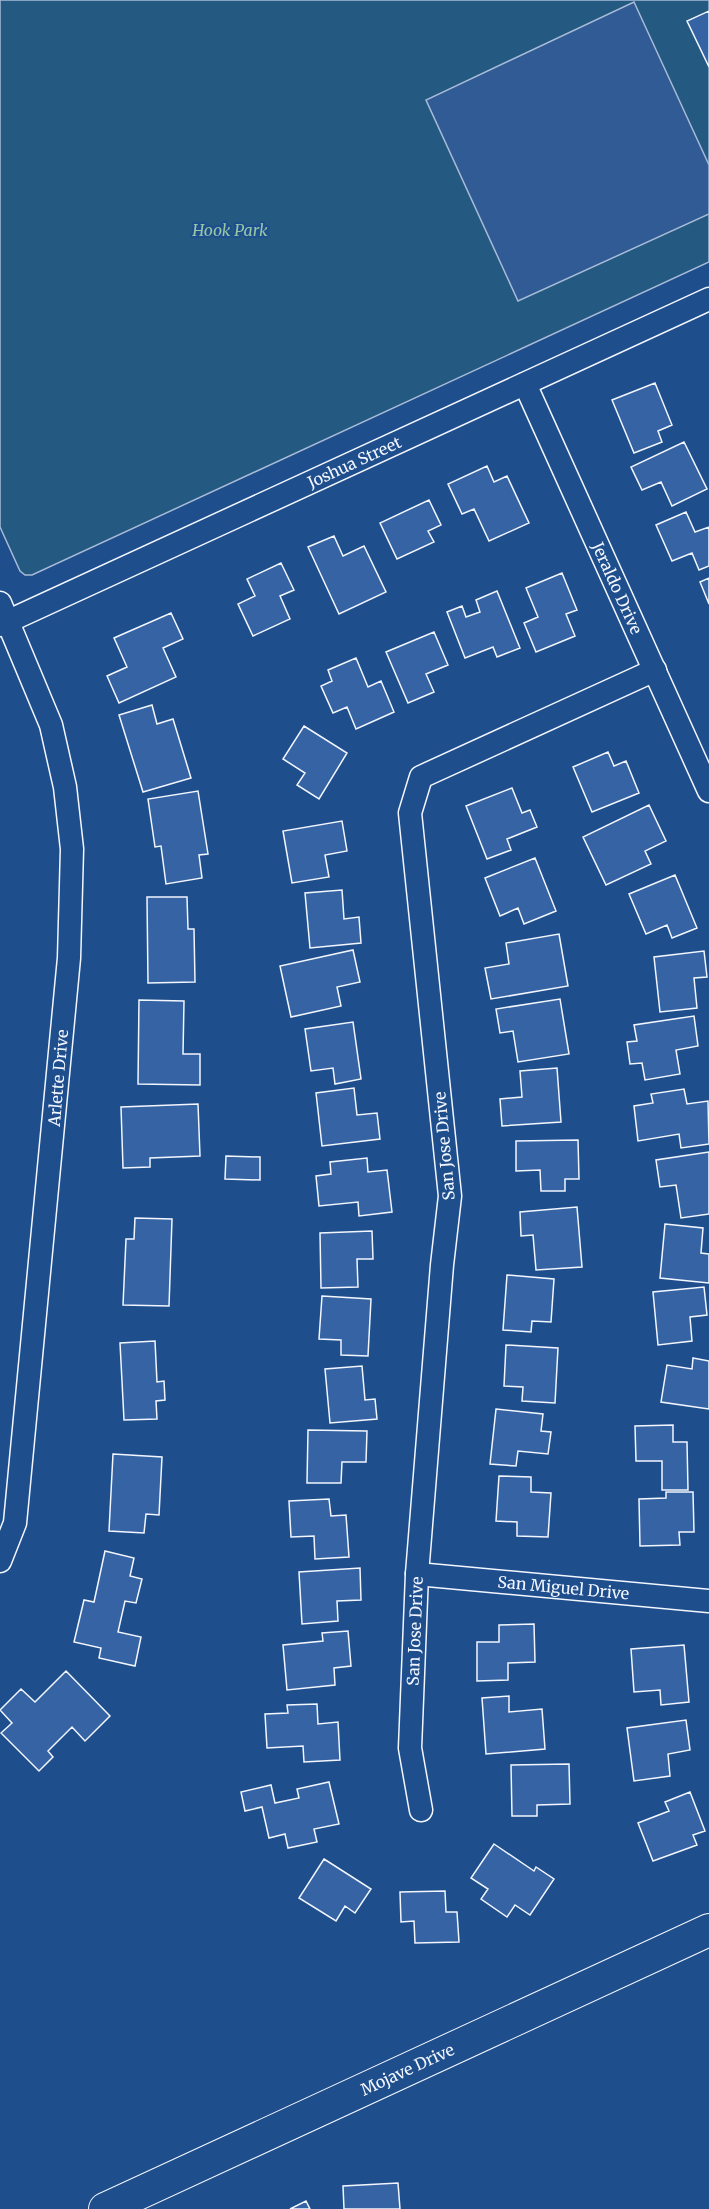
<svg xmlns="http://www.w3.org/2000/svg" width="709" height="2209" viewBox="0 0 709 2209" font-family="Merriweather,serif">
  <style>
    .green { fill: #245a82; stroke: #a8bbd7; stroke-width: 1.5 }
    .parking { fill: #305b95; stroke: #a8bbd7; stroke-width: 1.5 }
    .building { fill: #3563a3; stroke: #f2f6ff; stroke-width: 1.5 }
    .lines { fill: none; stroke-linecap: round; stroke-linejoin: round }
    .street-casing { stroke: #f2f6ff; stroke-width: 25 }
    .secondary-casing { stroke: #f2f6ff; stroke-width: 34 }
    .street { stroke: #1f4e8c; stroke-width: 22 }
    .secondary { stroke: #1f4e8c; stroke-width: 32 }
    .labels { text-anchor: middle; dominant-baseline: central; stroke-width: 4.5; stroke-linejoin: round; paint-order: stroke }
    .park-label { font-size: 16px; font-style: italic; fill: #97c8a6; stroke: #1f4e8c }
    .street-label { font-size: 16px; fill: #f2f6ff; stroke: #1f4e8c }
  </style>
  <rect width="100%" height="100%" fill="#1f4e8c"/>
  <!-- green -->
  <path class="green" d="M0,0H709V262L32,575H25L20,571L0,527Z"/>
  <!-- parking -->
  <path class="parking" d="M634,2L709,165V214L518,301L426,100Z"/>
  <!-- building -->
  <path class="building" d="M709,11V67L687,21Z
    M655,383L672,425L658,431L662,442L634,453L612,400Z
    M684,442L707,489L672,506L661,482L642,490L631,467Z
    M487,466L494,482L507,476L529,523L489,541L474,509L462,514L448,484Z
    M429,500L441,525L428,531L434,542L397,559L380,523Z
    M686,512L695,532L709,527V566L699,570L692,553L672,561L656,525Z
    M334,536L343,556L364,546L386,592L339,614L308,547Z
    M281,563L294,590L280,596L290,619L253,636L238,604L255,596L247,579Z
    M562,573L577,610L566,614L575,636L536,652L524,623L538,617L526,588Z
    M709,578V604L700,582Z
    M497,591L520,648L497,657L493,647L465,658L447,612L462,606L466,617L480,612L476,600Z
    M171,613L183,639L163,648L176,677L119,703L107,676L127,667L114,638Z
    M434,632L448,665L426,674L434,692L408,703L386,652Z
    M356,658L368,687L381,681L394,712L356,729L347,707L333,713L321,686L332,681L328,670Z
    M152,705L157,724L173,719L191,778L143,792L119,715Z
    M304,726L347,753L319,799L297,785L305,773L283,759Z
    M608,752L614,766L626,761L639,793L592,812L573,767Z
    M512,788L522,813L530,810L537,827L507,839L511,850L487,859L466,806Z
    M198,791L208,854L199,855L202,878L166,884L161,846L155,847L148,799Z
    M649,805L666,841L645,851L651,864L606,885L583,837Z
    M342,821L347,851L325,855L329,877L292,883L283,831Z
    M535,858L556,911L524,924L518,908L500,916L485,878Z
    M675,875L697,928L672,938L667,925L646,934L629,894Z
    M342,890L344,919L359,917L361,943L310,948L305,893Z
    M147,897H187L188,929H194L195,982L148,983Z
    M559,934L568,986L491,999L485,968L509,964L506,943Z
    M353,950L360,982L337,987L341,1006L291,1017L280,966Z
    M704,951L707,977L694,978L697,1008L660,1012L654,957Z
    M560,999L569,1054L518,1062L513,1031L500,1033L496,1009Z
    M139,1000L184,1001L183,1054H200V1085L138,1084Z
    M694,1016L698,1046L676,1050L680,1074L645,1080L642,1063L630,1064L627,1042L637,1041L634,1025Z
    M353,1022L361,1079L335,1084L333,1068L311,1071L305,1029Z
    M557,1068L561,1122L502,1126L500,1099L522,1097L520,1071Z
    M354,1088L357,1115L377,1113L380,1139L322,1146L316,1093Z
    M684,1089L687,1104L708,1101L709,1144L681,1148L679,1134L638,1141L634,1106L653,1103L651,1094Z
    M198,1104L200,1156L150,1158V1167L123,1168L121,1107Z
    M578,1140L579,1179H565V1191H541L540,1170L516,1171V1141Z
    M709,1152V1214L681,1218L676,1185L660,1187L656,1160Z
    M226,1156L260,1157V1180L225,1179Z
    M367,1158L368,1172L387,1170L392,1212L359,1216L358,1202L319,1206L316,1176L331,1174L330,1162Z
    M577,1207L582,1267L536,1270L533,1235L521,1236L520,1212Z
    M135,1218L172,1219L169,1306L123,1305L126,1239H134Z
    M665,1224L703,1228L701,1253L709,1254V1283L660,1278Z
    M372,1231L373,1259H357L358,1287L321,1288L320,1233Z
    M507,1275L554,1279L551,1322L532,1321L531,1332L503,1330Z
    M704,1287L707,1315L690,1317L692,1341L658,1345L653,1292Z
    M322,1296L371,1299L368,1356L341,1355V1340L319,1339Z
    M155,1341L157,1382L164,1381L165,1400L156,1401L157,1419L124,1420L120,1343Z
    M506,1345L558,1348L555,1403L522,1401L523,1387L504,1386Z
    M693,1358L709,1361V1409L661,1402L667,1365L692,1369Z
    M362,1366L365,1400L375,1399L377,1419L330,1423L325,1369Z
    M496,1409L543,1414L541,1431L551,1432L548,1454L518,1451L516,1466L490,1464Z
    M673,1425V1442H687L688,1490H662V1461H636L635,1426Z
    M308,1430L367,1431L366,1462H342L341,1483H307Z
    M113,1454L162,1457L159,1515L146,1514L144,1533L109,1531Z
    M499,1476L531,1477V1492L551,1493L548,1537L517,1536V1522L496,1521Z
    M666,1492H693L694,1532H679L680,1545L640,1546L639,1499L666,1498Z
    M329,1499L331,1516L346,1515L349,1557L315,1559L314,1536L291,1537L289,1501Z
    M105,1551L134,1558L130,1576L142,1579L136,1603L125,1601L118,1632L141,1637L135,1666L99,1658L101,1648L74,1642L84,1600L94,1602Z
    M360,1568L361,1600L337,1601L338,1621L302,1624L299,1572Z
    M534,1624L535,1662L508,1663V1680L477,1681V1642H499V1625Z
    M348,1631L351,1666L334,1668L335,1685L287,1690L283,1645L323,1641L322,1633Z
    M684,1645L689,1702L661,1705L660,1690L634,1692L631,1649Z
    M66,1671L110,1716L85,1741L72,1727L48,1751L53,1757L39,1771L1,1733L12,1723L0,1710L21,1689L35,1702Z
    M509,1696V1712L542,1709L545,1749L486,1754L482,1698Z
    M317,1704L318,1724L338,1722L340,1760L304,1762L303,1746L267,1748L265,1714L288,1713L287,1705Z
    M686,1720L690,1750L668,1754L670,1776L634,1781L627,1728Z
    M569,1764L570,1804L537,1805V1816H512L511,1765Z
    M329,1782L339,1824L314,1829L317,1842L288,1848L285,1834L269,1838L262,1807L245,1811L241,1792L271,1785L275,1803L299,1798L297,1789Z
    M690,1792L705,1831L693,1835L697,1845L653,1861L638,1823L669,1811L665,1802Z
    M494,1844L534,1871L536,1867L554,1879L530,1915L515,1905L507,1917L481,1899L488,1889L471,1878Z
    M324,1859L371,1889L355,1913L345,1906L336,1921L299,1898Z
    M445,1891L446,1912H457L459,1942L415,1943L414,1921L401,1922L400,1892Z
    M398,2183L400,2209H344L343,2186Z
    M306,2201L310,2209H290Z"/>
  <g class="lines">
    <!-- street casing -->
    <g class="street-casing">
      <g id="street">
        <path id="s1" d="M525,384L709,791"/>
        <path d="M0,603L51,725L65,787L72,849L69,958L15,1523L0,1561"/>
        <path id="s2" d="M0,625L709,299"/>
        <path id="s3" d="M417,1574L709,1601"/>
        <path id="s4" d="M421,1810L410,1748L417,1574L442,1265L450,1196L410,813L421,777L655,670"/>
      </g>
    </g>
    <!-- secondary casing -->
    <g class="secondary-casing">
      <g id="secondary">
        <path id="s5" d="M105,2209L709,1930"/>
      </g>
    </g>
    <!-- street -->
    <use href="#street" class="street"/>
    <!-- secondary -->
    <use href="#secondary" class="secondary"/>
  </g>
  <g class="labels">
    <!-- park labels -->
    <g class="park-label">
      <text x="230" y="230">Hook Park</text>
    </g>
    <!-- street labels -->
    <g class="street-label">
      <text stroke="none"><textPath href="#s2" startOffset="390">Joshua Street</textPath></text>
      <text stroke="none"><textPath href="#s1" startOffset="224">Jeraldo Drive</textPath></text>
      <text transform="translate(58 1078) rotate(-85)">Arlette Drive</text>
      <text transform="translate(444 1146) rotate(-95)">San Jose Drive</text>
      <text stroke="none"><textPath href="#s3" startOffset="147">San Miguel Drive</textPath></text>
      <text stroke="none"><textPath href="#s4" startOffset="180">San Jose Drive</textPath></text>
      <text stroke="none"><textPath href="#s5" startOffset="333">Mojave Drive</textPath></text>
    </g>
  </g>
</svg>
